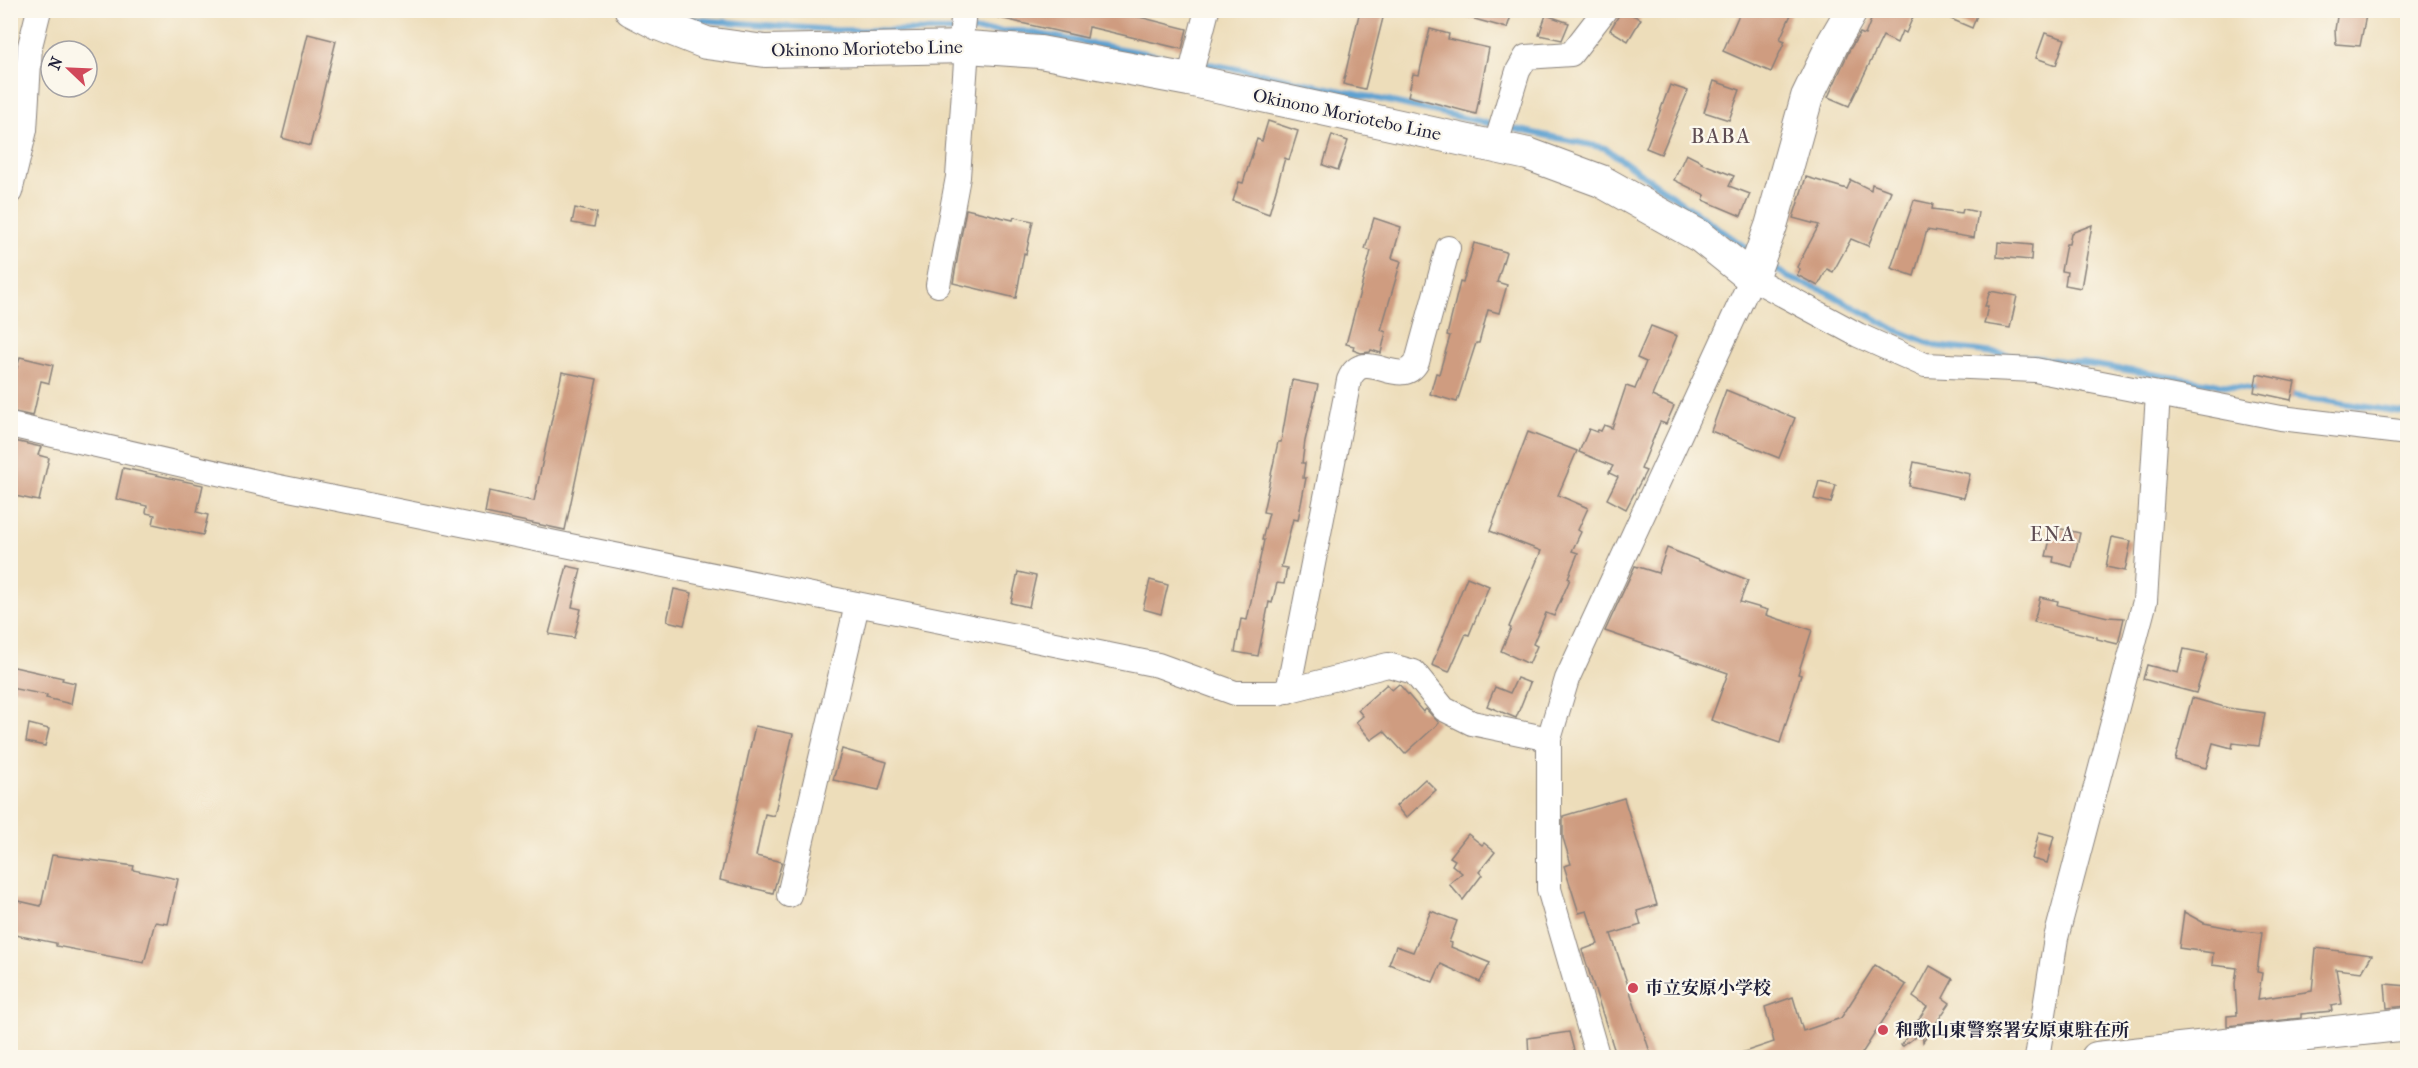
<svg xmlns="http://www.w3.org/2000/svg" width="2418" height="1068" viewBox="0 0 2418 1068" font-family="'IM FELL French Canon','Noto Serif JP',serif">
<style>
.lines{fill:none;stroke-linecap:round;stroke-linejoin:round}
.stream{stroke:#5da1d1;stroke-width:6}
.building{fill:#cf9c80}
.minor-casing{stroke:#88807a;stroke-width:26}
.major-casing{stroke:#88807a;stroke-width:34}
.minor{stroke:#fff;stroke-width:24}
.major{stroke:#fff;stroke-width:32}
.poi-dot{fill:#d1495b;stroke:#fbf7ec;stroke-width:2}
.labels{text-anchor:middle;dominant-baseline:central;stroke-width:4.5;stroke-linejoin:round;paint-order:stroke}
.street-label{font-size:18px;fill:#22223b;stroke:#fbf7ec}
.poi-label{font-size:18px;font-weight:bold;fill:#22223b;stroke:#fbf7ec;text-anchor:start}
.quarter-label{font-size:21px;letter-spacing:1.5px;fill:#5f4d53;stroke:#fbf7ec}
</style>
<rect width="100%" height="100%" fill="#fbf7ec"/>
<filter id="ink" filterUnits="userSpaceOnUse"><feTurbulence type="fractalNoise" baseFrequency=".0167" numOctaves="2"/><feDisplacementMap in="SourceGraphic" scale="12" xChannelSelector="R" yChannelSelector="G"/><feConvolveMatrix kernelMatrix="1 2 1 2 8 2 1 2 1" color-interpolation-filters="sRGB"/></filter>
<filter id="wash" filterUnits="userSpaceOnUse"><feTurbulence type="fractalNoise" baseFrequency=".008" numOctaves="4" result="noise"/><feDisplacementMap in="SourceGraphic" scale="24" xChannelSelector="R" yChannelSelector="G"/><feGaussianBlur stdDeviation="1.35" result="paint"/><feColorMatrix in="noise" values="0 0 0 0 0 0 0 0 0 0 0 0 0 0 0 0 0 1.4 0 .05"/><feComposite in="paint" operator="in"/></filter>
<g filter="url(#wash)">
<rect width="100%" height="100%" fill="#edddba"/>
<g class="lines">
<g class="stream">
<polyline points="672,10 686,19 834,30 956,31"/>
<polyline points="967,31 1022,31 1188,61"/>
<polyline points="1198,62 1270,75 1496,125"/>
<polyline points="1506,127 1605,148 1752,252"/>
<polyline points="1767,263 1789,278 1825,291 1894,329 1935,346 2081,363 2262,391"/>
<polyline points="2287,395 2408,413"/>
</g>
</g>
<g id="blocks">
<g class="building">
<polygon points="996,10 1112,10 1187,29 1182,49 1089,27 1087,38 995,17"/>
<polygon points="1360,10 1385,10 1365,89 1343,84"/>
<polygon points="1461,10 1513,10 1507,28 1460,15"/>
<polygon points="1622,10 1641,19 1628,41 1610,30"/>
<polygon points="1741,10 1793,10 1780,39 1785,41 1771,72 1723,51"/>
<polygon points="1875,10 1916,10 1906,33 1902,31 1897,43 1883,36 1849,106 1828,97 1850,49 1860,33 1865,35"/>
<polygon points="1930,10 1979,10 1972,28"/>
<polygon points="2338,10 2367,10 2360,46 2336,44 2335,30"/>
<polygon points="1546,15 1569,23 1562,40 1539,35"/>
<polygon points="1430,29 1449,34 1448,39 1489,48 1476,114 1408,96 1413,74 1419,75"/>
<polygon points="2045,33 2065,39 2056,65 2036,58"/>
<polygon points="308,34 336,41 310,146 282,138"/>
<polygon points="1714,81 1740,90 1729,120 1704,112"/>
<polygon points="1670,85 1688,91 1661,154 1646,148"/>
<polygon points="1268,121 1298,131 1289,160 1285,158 1269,214 1233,201 1239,182 1243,183 1257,139 1262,141"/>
<polygon points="1332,135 1348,141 1338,170 1323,165"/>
<polygon points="1686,154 1702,162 1701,163 1734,176 1729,186 1750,194 1741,216 1703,200 1705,195 1674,180"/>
<polygon points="1806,177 1847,189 1851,180 1871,190 1872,184 1891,191 1868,246 1851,239 1833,272 1827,269 1818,286 1797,275 1800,269 1797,267 1819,225 1793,218"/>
<polygon points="1914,200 1933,204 1932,209 1962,213 1963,209 1978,212 1974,238 1927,230 1914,276 1891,268"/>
<polygon points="575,208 597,213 594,227 572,223"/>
<polygon points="966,209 1013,220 1014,217 1033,221 1026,254 1024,253 1016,298 953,283"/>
<polygon points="1374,218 1401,227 1392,258 1401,261 1381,330 1386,332 1381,353 1371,350 1370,352 1361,353 1353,350 1354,346 1346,344 1371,251 1365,249"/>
<polygon points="2092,225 2081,288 2065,285 2067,272 2061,271 2066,244 2069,244 2071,233"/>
<polygon points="1998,242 2032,245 2031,260 1997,257"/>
<polygon points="1474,243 1506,252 1497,282 1507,285 1499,313 1488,310 1479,343 1476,343 1457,402 1430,394 1436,373 1439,374 1450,336 1447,335 1460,282 1463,283"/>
<polygon points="1990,291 2017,296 2010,328 1984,324 1988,306 1985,306"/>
<polygon points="1651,326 1677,336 1652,396 1674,406 1666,424 1660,422 1641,469 1646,471 1626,509 1607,499 1618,477 1609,473 1613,466 1579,452 1589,429 1597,432 1598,430 1601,431 1604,425 1612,428 1626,386 1635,389 1646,362 1637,358"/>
<polygon points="20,357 53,365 49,383 41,381 33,416 10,411 10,370 14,367 17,368"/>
<polygon points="562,372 597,379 565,530 485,513 489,491 534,501"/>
<polygon points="2257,374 2295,382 2291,400 2254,392"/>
<polygon points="1292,380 1318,385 1305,441 1302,463 1305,463 1303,478 1306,478 1298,520 1293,519 1281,567 1287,568 1284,584 1277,583 1272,603 1269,602 1258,656 1235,652 1241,619 1247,620 1264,540 1262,540 1269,513 1263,512 1278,442 1281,442"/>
<polygon points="1726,390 1795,418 1779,458 1711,431"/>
<polygon points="1528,432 1577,451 1558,495 1588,508 1578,530 1581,532 1572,551 1578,553 1568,578 1570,579 1554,616 1546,613 1533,644 1537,646 1529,664 1501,651 1511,628 1509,627 1541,551 1490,531"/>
<polygon points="10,440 41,447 38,455 49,458 39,501 10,495"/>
<polygon points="1914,462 1970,474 1964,498 1909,486"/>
<polygon points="123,468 203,485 197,512 208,515 203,535 153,524 155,515 146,513 147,506 116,499"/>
<polygon points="1819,481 1836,485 1831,503 1814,499"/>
<polygon points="2053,527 2080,533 2072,567 2053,562 2054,557 2046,556"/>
<polygon points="2112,537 2131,541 2125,571 2106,567"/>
<polygon points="1667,548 1748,580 1740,602 1768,610 1766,615 1812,630 1798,674 1801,675 1780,743 1711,720 1728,673 1605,631 1635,566 1658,573"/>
<polygon points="567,566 581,569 572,607 581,609 574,638 549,634"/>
<polygon points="1018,572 1036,576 1029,607 1011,603"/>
<polygon points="1467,577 1489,586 1469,635 1466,634 1449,672 1432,665"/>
<polygon points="1150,580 1168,585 1161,614 1143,609"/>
<polygon points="674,589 692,593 684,625 667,621"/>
<polygon points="2040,597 2058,601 2057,605 2108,617 2124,618 2118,644 2097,639 2097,637 2034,622"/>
<polygon points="2184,649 2208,654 2196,693 2143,679 2147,665 2178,673"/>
<polygon points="10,666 63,678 62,680 75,683 71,704 46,698 47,695 10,688"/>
<polygon points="1517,678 1530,683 1516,718 1487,706 1495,687 1510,693"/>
<polygon points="1387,684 1392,690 1399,684 1423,712 1426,709 1439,723 1405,754 1384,731 1371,740 1356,722 1363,716 1358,710"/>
<polygon points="2192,698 2228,708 2265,713 2259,746 2233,743 2232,748 2213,743 2206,768 2175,760"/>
<polygon points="29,724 49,729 45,746 26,742"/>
<polygon points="755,726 793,734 774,816 765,814 756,856 782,862 773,893 720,880"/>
<polygon points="842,749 887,762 879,790 833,780"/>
<polygon points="1425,779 1436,790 1406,818 1396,806"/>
<polygon points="1624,798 1657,905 1637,911 1641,925 1611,934 1652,1058 1617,1058 1582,950 1598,944 1587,911 1579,913 1564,866 1571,864 1563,838 1563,816"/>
<polygon points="2039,832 2054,836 2047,863 2032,859"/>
<polygon points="1468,834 1482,845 1484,843 1495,852 1479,872 1482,875 1463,900 1449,884 1462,873 1452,865 1455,860 1450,857"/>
<polygon points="52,855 134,866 133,870 178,879 168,924 155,922 144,963 56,946 56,943 10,934 10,899 41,906"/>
<polygon points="1431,911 1457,921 1449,942 1452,943 1451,947 1490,963 1480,982 1441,964 1433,982 1389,964 1396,946 1413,952"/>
<polygon points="2184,912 2204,923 2235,929 2234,930 2262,933 2257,972 2262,973 2258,999 2312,991 2316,948 2372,955 2362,972 2336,969 2342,1004 2331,1006 2332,1011 2301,1014 2301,1018 2227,1026 2227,1016 2237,1015 2235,984 2237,968 2212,965 2213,953 2179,948"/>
<polygon points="1875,965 1906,985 1859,1058 1735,1058 1735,1055 1774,1042 1765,1007 1793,997 1803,1031 1841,1018"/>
<polygon points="1930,966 1953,979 1943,998 1950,1003 1923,1042 1922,1032 1903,1046 1901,1045 1927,1007 1913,997"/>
<polygon points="2385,984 2408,986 2408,1006 2387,1008"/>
<polygon points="1569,1032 1576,1058 1529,1058 1528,1038"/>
</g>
</g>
</g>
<g filter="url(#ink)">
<use href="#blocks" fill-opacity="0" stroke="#88807a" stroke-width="1.5"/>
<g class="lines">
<g class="minor-casing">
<g id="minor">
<polyline points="960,47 964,10"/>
<polyline points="1189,80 1207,10"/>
<polyline points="1495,147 1518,71 1526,57 1571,54 1605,10"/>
<polyline points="10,192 25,130 30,46 39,10"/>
<polyline points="938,285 958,177 967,47"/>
<polyline points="10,425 274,486 1158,665 1235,693 1278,693 1388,665 1414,672 1444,709 1472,723 1549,739"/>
<path d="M1288 691 1349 380C1364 344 1400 392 1417 362L1448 248"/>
<polyline points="789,895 857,605"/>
<polyline points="1598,1058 1549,889 1549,739 1567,679 1752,278 1858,335 1925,365 2035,370 2281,418 2408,433"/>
<polyline points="2037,1058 2056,938 2145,601 2158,394"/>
</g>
</g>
<g class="major-casing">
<g id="major">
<polyline points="631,10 658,24 706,43 765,51 967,47 1040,52 1189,80 1528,154 1601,181 1701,237 1752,278 1771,226 1807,97 1834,41 1852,10"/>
<polyline points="2097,1058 2408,1024"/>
</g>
</g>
<use href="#minor" class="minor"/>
<use href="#major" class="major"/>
</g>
</g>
<g class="poi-dot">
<circle cx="1633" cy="988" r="6"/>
<circle cx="1883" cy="1030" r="6"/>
</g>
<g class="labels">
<g class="street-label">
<text transform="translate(867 49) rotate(-1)">Okinono Moriotebo Line</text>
<text transform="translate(1347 115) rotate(12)">Okinono Moriotebo Line</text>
</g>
<g class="poi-label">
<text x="1645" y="988">市立安原小学校</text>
<text x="1895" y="1030">和歌山東警察署安原東駐在所</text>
</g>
<g class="quarter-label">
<text x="1721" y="136">BABA</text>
<text x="2053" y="534">ENA</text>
</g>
</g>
<rect width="2418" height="1068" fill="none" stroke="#fbf7ec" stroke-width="36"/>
<g transform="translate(69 69) rotate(293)"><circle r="28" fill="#fbf7ec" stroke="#a4a2a5" stroke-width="1.5"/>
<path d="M0-4.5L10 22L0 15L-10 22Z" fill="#d1495b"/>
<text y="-9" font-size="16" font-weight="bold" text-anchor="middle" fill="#22223b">N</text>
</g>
</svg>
